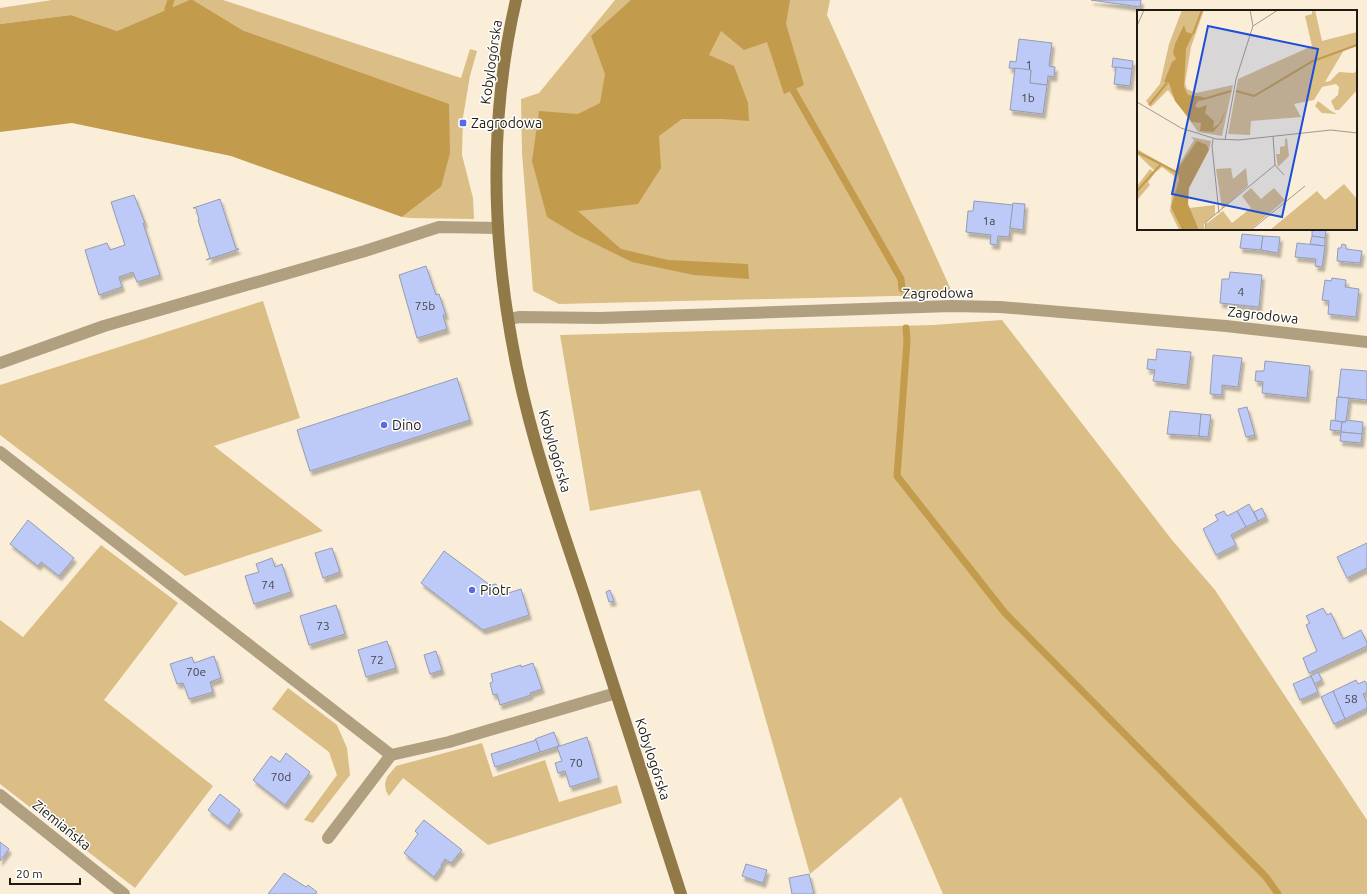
<svg xmlns="http://www.w3.org/2000/svg" width="1367" height="894" viewBox="0 0 1367 894" font-family="Ubuntu,sans-serif">
<style>
.green{fill:#dbbd86}
.water{fill:#c39b4d}
.lines{fill:none;stroke-linecap:round;stroke-linejoin:round}
.stream{stroke:#c39b4d;stroke-width:7}
.building{fill:#bdc9f6;stroke:#969cb2;filter:url(#shadow)}
.street{stroke:#b1a080;stroke-width:12}
.secondary{stroke:#927948;stroke-width:12}
.poi-dot{fill:#5a6be2;stroke:#fff;stroke-width:1.5}
.labels{text-anchor:middle;dominant-baseline:central;stroke-width:3;stroke-linejoin:round;paint-order:stroke}
.number-label{font-size:12px;fill:#46464c}
.street-label{font-size:14px;fill:#1f1b13;stroke:#fff}
.poi-label{font-size:14px;fill:#1f1b13;stroke:#fff;text-anchor:start}
.inset-river{fill:none;stroke:#c39b4d;stroke-width:2}
.inset-road{fill:none;stroke:#a39a89;stroke-width:1}
.view{fill:#1d4ed8;fill-opacity:0.15;stroke:#1d4ed8;stroke-width:2}
.inset-edge{fill:none;stroke:#1f1b13;stroke-width:2}
</style>
<defs>
<filter id="shadow"><feDropShadow dx="2.5" dy="4.5" stdDeviation="1" flood-color="#0004"/></filter>
</defs>
<rect width="100%" height="100%" fill="#fbeed8"/>
<g class="green">
<polygon points="52,0 189,0 117,31 71,15 0,24 0,8"/>
<polygon points="193,0 223,0 461,78 470,49 477,51 470,76 463,117 462,155 473,198 474,219 411,218 402,217 441,187 244,31"/>
<polygon points="615,0 830,0 827,15 952,292 934,295 559,304 533,291 522,153 521,99 539,93"/>
<polygon points="263,301 300,418 214,446 323,531 185,576 0,435 0,385"/>
<polygon points="1002,320 1172,540 1215,590 1367,820 1367,894 943,894 901,797 810,874 700,490 590,511 560,335 933,325"/>
<polygon points="101,545 178,603 104,700 213,786 135,888 0,784 0,620 23,637"/>
<polygon points="288,688 337,725 347,748 350,775 313,823 304,820 337,775 329,752 272,709"/>
<polygon points="482,743 493,777 545,760 559,802 617,785 622,803 488,845 403,778 389,796 386,791 385,784 387,777 396,766"/>
</g>
<g class="water">
<polygon points="189,0 193,0 244,31 449,104 450,153 441,187 402,217 231,156 72,123 0,132 0,24 71,15 117,31"/>
<polygon points="631,0 790,0 786,24 804,85 784,94 767,42 744,50 721,31 709,55 734,66 748,103 749,121 723,119 682,119 659,136 661,168 638,204 578,211 621,249 668,260 748,264 749,279 694,275 632,262 575,234 547,217 532,161 539,111 578,114 600,103 605,74 591,36"/>
</g>
<g class="lines">
<g class="stream">
<polyline points="168,9 171,0"/>
<polyline points="793,90 901,279 902,289"/>
<polyline points="906,328 907,341 897,476 1005,613 1266,877 1278,894"/>
</g>
</g>
<g class="building">
<polygon points="1091,0 1141,0 1140,7"/>
<polygon points="1019,39 1052,43 1049,66 1055,67 1054,77 1048,76 1047,85 1030,83 1031,70 1009,68 1010,61 1016,62"/>
<polygon points="1113,58 1133,61 1132,69 1112,67"/>
<polygon points="1116,67 1132,69 1130,86 1114,84"/>
<polygon points="1015,68 1031,70 1030,83 1047,85 1043,114 1010,110"/>
<polygon points="134,195 145,223 143,223 160,275 137,282 133,272 119,277 122,287 99,295 85,250 107,243 110,250 125,245 111,202"/>
<polygon points="220,199 236,249 239,249 206,260 210,258 198,220 199,220 196,208 193,208"/>
<polygon points="974,201 1013,205 1009,237 998,236 997,245 990,244 991,235 966,232 968,211 973,211"/>
<polygon points="1013,203 1025,204 1023,230 1010,228"/>
<polygon points="1312,229 1326,229 1325,238 1312,236"/>
<polygon points="1242,234 1263,236 1261,250 1240,248"/>
<polygon points="1263,236 1280,237 1278,253 1261,250"/>
<polygon points="1312,236 1325,238 1325,246 1310,244"/>
<polygon points="1297,243 1325,246 1322,267 1315,266 1316,259 1295,257"/>
<polygon points="1342,244 1346,245 1346,249 1362,251 1360,263 1337,261 1338,248 1341,248"/>
<polygon points="426,266 436,295 439,294 446,315 443,315 447,329 417,338 399,275"/>
<polygon points="1230,272 1262,275 1259,307 1220,303 1222,279 1229,279"/>
<polygon points="1332,278 1346,280 1345,287 1359,289 1356,317 1328,314 1329,301 1322,300 1325,280 1331,281"/>
<polygon points="1157,349 1191,352 1187,385 1153,381 1155,370 1147,369 1148,359 1156,360"/>
<polygon points="1213,355 1242,358 1238,387 1222,385 1222,395 1210,394"/>
<polygon points="1265,361 1310,366 1307,398 1262,393 1263,382 1255,381 1256,371 1264,371"/>
<polygon points="1341,369 1367,371 1367,400 1338,397"/>
<polygon points="457,378 470,420 310,471 297,430"/>
<polygon points="1337,397 1349,398 1346,422 1335,421"/>
<polygon points="1247,407 1255,435 1246,437 1238,409"/>
<polygon points="1170,411 1201,414 1199,436 1167,434"/>
<polygon points="1201,414 1211,415 1208,437 1199,436"/>
<polygon points="1331,420 1342,422 1341,431 1330,430"/>
<polygon points="1346,420 1363,422 1362,434 1341,432 1342,422 1346,422"/>
<polygon points="1341,432 1362,434 1361,443 1340,441"/>
<polygon points="1249,504 1258,521 1246,527 1237,511"/>
<polygon points="1262,508 1266,517 1258,521 1254,512"/>
<polygon points="1224,511 1227,516 1237,511 1246,527 1231,535 1236,545 1216,555 1203,529 1218,520 1215,515"/>
<polygon points="28,520 74,558 59,576 41,562 38,566 10,544"/>
<polygon points="1367,543 1367,568 1347,578 1337,557"/>
<polygon points="332,548 340,572 323,578 315,553"/>
<polygon points="444,551 490,585 496,584 499,596 521,589 529,615 483,630 421,583"/>
<polygon points="272,558 275,567 282,564 291,592 254,604 245,576 259,572 256,564"/>
<polygon points="610,590 614,601 609,602 606,592"/>
<polygon points="336,605 345,634 309,645 300,616"/>
<polygon points="1323,608 1327,615 1331,613 1343,639 1361,630 1367,643 1367,646 1309,673 1303,658 1317,651 1306,625 1310,623 1306,616"/>
<polygon points="387,641 396,668 366,677 358,650"/>
<polygon points="436,651 442,670 430,674 424,655"/>
<polygon points="214,656 221,678 210,682 213,692 189,699 183,683 177,684 170,664 192,657 194,663"/>
<polygon points="533,663 542,689 530,693 531,695 500,705 497,694 493,695 490,683 493,682 491,674 521,665 521,667"/>
<polygon points="1318,672 1322,680 1314,684 1311,676"/>
<polygon points="1311,676 1318,692 1300,700 1293,684"/>
<polygon points="1356,680 1358,684 1365,681 1367,684 1367,692 1363,694 1367,703 1367,708 1345,719 1333,691"/>
<polygon points="1333,691 1345,719 1334,724 1321,697"/>
<polygon points="554,732 559,746 540,752 535,739"/>
<polygon points="587,737 599,778 570,787 565,771 558,773 555,763 562,761 557,747"/>
<polygon points="536,740 540,752 495,767 491,754"/>
<polygon points="286,753 310,772 285,805 253,780 271,756 280,762"/>
<polygon points="220,794 240,810 228,826 208,810"/>
<polygon points="424,820 462,850 451,863 445,859 441,865 442,866 434,877 404,853 418,834 415,831"/>
<polygon points="0,842 9,849 0,861"/>
<polygon points="746,864 767,870 763,883 742,876"/>
<polygon points="284,873 306,887 308,885 317,892 315,894 268,894"/>
<polygon points="809,874 814,894 792,894 789,878"/>
</g>
<g class="lines">
<g class="street">
<polyline points="508,319 520,317 600,318 951,306 1000,307 1226,326 1367,342"/>
<polyline points="0,363 104,326 365,251 439,227 498,228"/>
<polyline points="0,452 391,755"/>
<polyline points="0,795 124,894"/>
<polyline points="328,838 391,755 449,742 616,693"/>
</g>
<path class="secondary" d="M516 0C488 121 492 247 517 368 533 445 559 520 584 594 616 694 649 794 681 894"/>
</g>
<g class="poi-dot">
<rect x="459" y="119" width="8" height="8" rx="2"/>
<circle cx="384" cy="425" r="4"/>
<circle cx="472" cy="590" r="4"/>
</g>
<g class="labels">
<g class="number-label">
<text x="1029" y="64">1</text>
<text x="1028" y="97">1b</text>
<text x="989" y="220">1a</text>
<text x="1241" y="291">4</text>
<text x="425" y="305">75b</text>
<text x="268" y="584">74</text>
<text x="323" y="625">73</text>
<text x="377" y="659">72</text>
<text x="196" y="671">70e</text>
<text x="1351" y="698">58</text>
<text x="576" y="762">70</text>
<text x="281" y="776">70d</text>
</g>
<g class="street-label">
<text transform="translate(491 62) rotate(-82)">Kobylogórska</text>
<text transform="translate(938 293) rotate(-1)">Zagrodowa</text>
<text transform="translate(1263 315) rotate(6)">Zagrodowa</text>
<text transform="translate(555 451) rotate(74)">Kobylogórska</text>
<text transform="translate(653 759) rotate(72)">Kobylogórska</text>
<text transform="translate(62 825) rotate(39)">Ziemiańska</text>
</g>
<g class="poi-label">
<text x="471" y="123">Zagrodowa</text>
<text x="392" y="425">Dino</text>
<text x="480" y="590">Piotr</text>
</g>
</g>
<g transform="translate(1137 10)">
<rect width="220" height="220" fill="#fbeed8"/>
<path d="M45 0H67L54 37 48 73 50 79 59 83 96 75 85 126 61 122 31 80 14 97 9 91 23 74 32 34ZM175 0H178L185 31 220 22V36L207 40 188 72 193 71 202 62 217 63 220 60V80L202 100H198L194 91 201 85 202 77 199 74 185 77 177 90 157 94 164 107 114 111 113 125 91 124 101 69 175 36 168 6 175 4ZM181 91 194 101 200 104 185 103 178 96ZM54 127 74 131 72 140 70 135 40 160 42 170 35 197 45 220H42L33 201 37 166 25 157 19 162 0 144V139L38 161 57 130ZM150 128 152 146 141 157 139 144H143V137L148 136V129ZM94 158 96 169 109 158 111 176 85 199 79 159ZM13 159 18 163 11 172 13 175 0 190V176ZM207 174 220 189V220H133L180 181 188 190ZM114 178 124 189 137 178 148 190 113 220H69V214L86 201 95 213 114 198 105 186ZM78 195V204L67 214V220H62L52 198Z" fill="#dbbd86"/>
<path d="M47 15 49 22 56 24 49 39 47 77 51 85 67 87V90L61 91 58 96 61 98 70 95 68 103 77 111 76 118 82 114 89 99 84 113 76 122 63 121 64 113 55 112 38 91 32 73 27 72 35 52 39 49 36 43 38 34ZM60 131 70 135 72 140 52 178 51 194 62 220H45L34 197 42 170 40 160Z" fill="#c39b4d"/>
<path class="inset-river" d="M56 24 65 0M99 81 117 86 176 51 220 35M67 89 94 81M12 95 30 73M0 142 24 154M0 181 24 154 41 163"/>
<path class="inset-road" d="M0 16 7 0M116 16 141 0M0 92 44 118 79 129 102 130 194 120 220 123M136 126 138 155 147 165M76 129 75 136 82 203M88 130 99 69 116 16 113 0M68 220 69 212 138 155M114 220 168 176"/>
<path class="view" d="M71 16 181 39 145 207 35 184Z"/>
<rect width="220" height="220" class="inset-edge"/>
</g>
<path d="M10 878v6h70v-6" fill="none" stroke="#1f1b13" stroke-width="2"/>
<text x="16" y="878" font-size="12" fill="#1f1b13" stroke="#ffffff" stroke-width="3" paint-order="stroke">20 m</text>
</svg>
